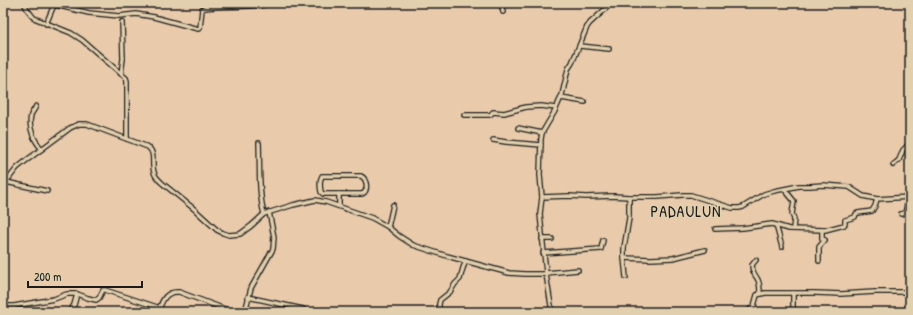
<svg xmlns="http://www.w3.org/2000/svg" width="913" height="315" viewBox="0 0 913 315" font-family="'Patrick Hand',sans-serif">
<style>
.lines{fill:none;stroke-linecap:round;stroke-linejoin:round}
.street-casing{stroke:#1c1c1c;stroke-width:6}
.street{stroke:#e2cfad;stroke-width:3.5}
.labels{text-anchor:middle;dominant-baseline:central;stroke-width:3.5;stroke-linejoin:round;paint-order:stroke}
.quarter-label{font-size:16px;letter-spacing:1px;fill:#1c1c1c;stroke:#e2cfad}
</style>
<rect width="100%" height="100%" fill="#e9cbac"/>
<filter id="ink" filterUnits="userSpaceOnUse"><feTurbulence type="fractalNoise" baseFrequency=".025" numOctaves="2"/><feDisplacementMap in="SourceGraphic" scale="8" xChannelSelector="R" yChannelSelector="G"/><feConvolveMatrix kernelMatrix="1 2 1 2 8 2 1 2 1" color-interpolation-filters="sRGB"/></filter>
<g filter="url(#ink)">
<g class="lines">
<g class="street-casing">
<g id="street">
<polyline points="24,3 27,9 34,18 71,33 82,40 126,78 127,81 127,139"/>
<path d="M51 3 55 5 89 13 119 16 136 14 154 17 198 29 200 28 202 9 204 8C224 6 244 7 264 5L266 3"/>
<polyline points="501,3 503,12"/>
<polyline points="46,24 54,5"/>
<polyline points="580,46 609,49"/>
<polyline points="121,74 123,59 122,22"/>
<polyline points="561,98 585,102"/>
<path d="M36 106C35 109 32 112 31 115 28 127 34 141 42 149"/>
<polyline points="464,115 490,115 493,112 504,113 526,107 541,106 556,108"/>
<polyline points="518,128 542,133"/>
<polyline points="493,140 506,142 541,145"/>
<path d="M259 143C260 166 258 191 264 214"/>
<polyline points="893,165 899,160 903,150 910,143"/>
<path d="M322 176H361C367 179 369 191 362 194H323L321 192C320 187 319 181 322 176Z"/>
<polyline points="6,182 47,191"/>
<path d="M3 186 17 168 27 160 70 128 79 124H87L148 147C156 153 151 164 154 172 155 177 159 180 162 183L193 208 217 230 223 233 229 235 240 234 251 226 264 214 293 205 315 200 326 202 372 218 388 227 399 236 413 245 447 256 509 273 525 274H546V273L578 270"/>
<polyline points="785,190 794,201 792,214 794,219 793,229"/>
<polyline points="339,194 339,206"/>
<polyline points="542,197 569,196 586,197 613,196 629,197 657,197 682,195 691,195 732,208 739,208 743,207 764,194 774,191 799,186 810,186 823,185 849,187 863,196 877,199 910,197"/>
<polyline points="901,214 905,213 909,197"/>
<polyline points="776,225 782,247"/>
<polyline points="388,227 393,205"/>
<polyline points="715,229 743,228 772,224 789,229 825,230 844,225 845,224 845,220 855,217 856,214 858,213 872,211 875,206 877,199"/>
<polyline points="542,239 552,239"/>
<polyline points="543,253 601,249 603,240"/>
<polyline points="624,258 651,259 673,258 705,250"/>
<path d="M756 260 752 265C752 273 755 274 758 280 760 284 760 290 760 294"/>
<polyline points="819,261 819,247 825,240 822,239 822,230"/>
<polyline points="546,273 540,214 542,197 540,175 541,139 542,133 555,111 562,95 568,69 572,63 587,27 590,23 612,3"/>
<polyline points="546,274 552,312"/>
<polyline points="626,277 624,258 624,248 629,218 629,197"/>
<polyline points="793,293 793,310"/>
<polyline points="77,294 88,298 96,300 99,298 103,290 105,290 160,308"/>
<polyline points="248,297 303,309 303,312"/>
<polyline points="3,306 14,306 54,299 67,294 77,294 74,305 69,312"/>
<path d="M158 312C162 301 165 291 179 292L233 312"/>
<polyline points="245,312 251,288 273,249 274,237 269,212"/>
<polyline points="439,312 439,304 440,300 450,292 455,284 460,279 463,268 466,261"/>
<polyline points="747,312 754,306 757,295 765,293 815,293 841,294 875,292 910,292"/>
</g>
</g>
<use href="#street" class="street"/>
</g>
</g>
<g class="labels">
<g class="quarter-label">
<text x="686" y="211">PADAULUN</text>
</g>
</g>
<rect width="913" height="315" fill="none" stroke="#e2cfad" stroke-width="16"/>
<rect x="8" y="8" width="897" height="299" fill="none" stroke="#1c1c1c" stroke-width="1.5" filter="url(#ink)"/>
<path d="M28 281v6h114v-6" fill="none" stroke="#1c1c1c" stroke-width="2"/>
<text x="34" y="281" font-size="12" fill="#1c1c1c" stroke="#e2cfad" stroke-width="3" paint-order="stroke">200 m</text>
</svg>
